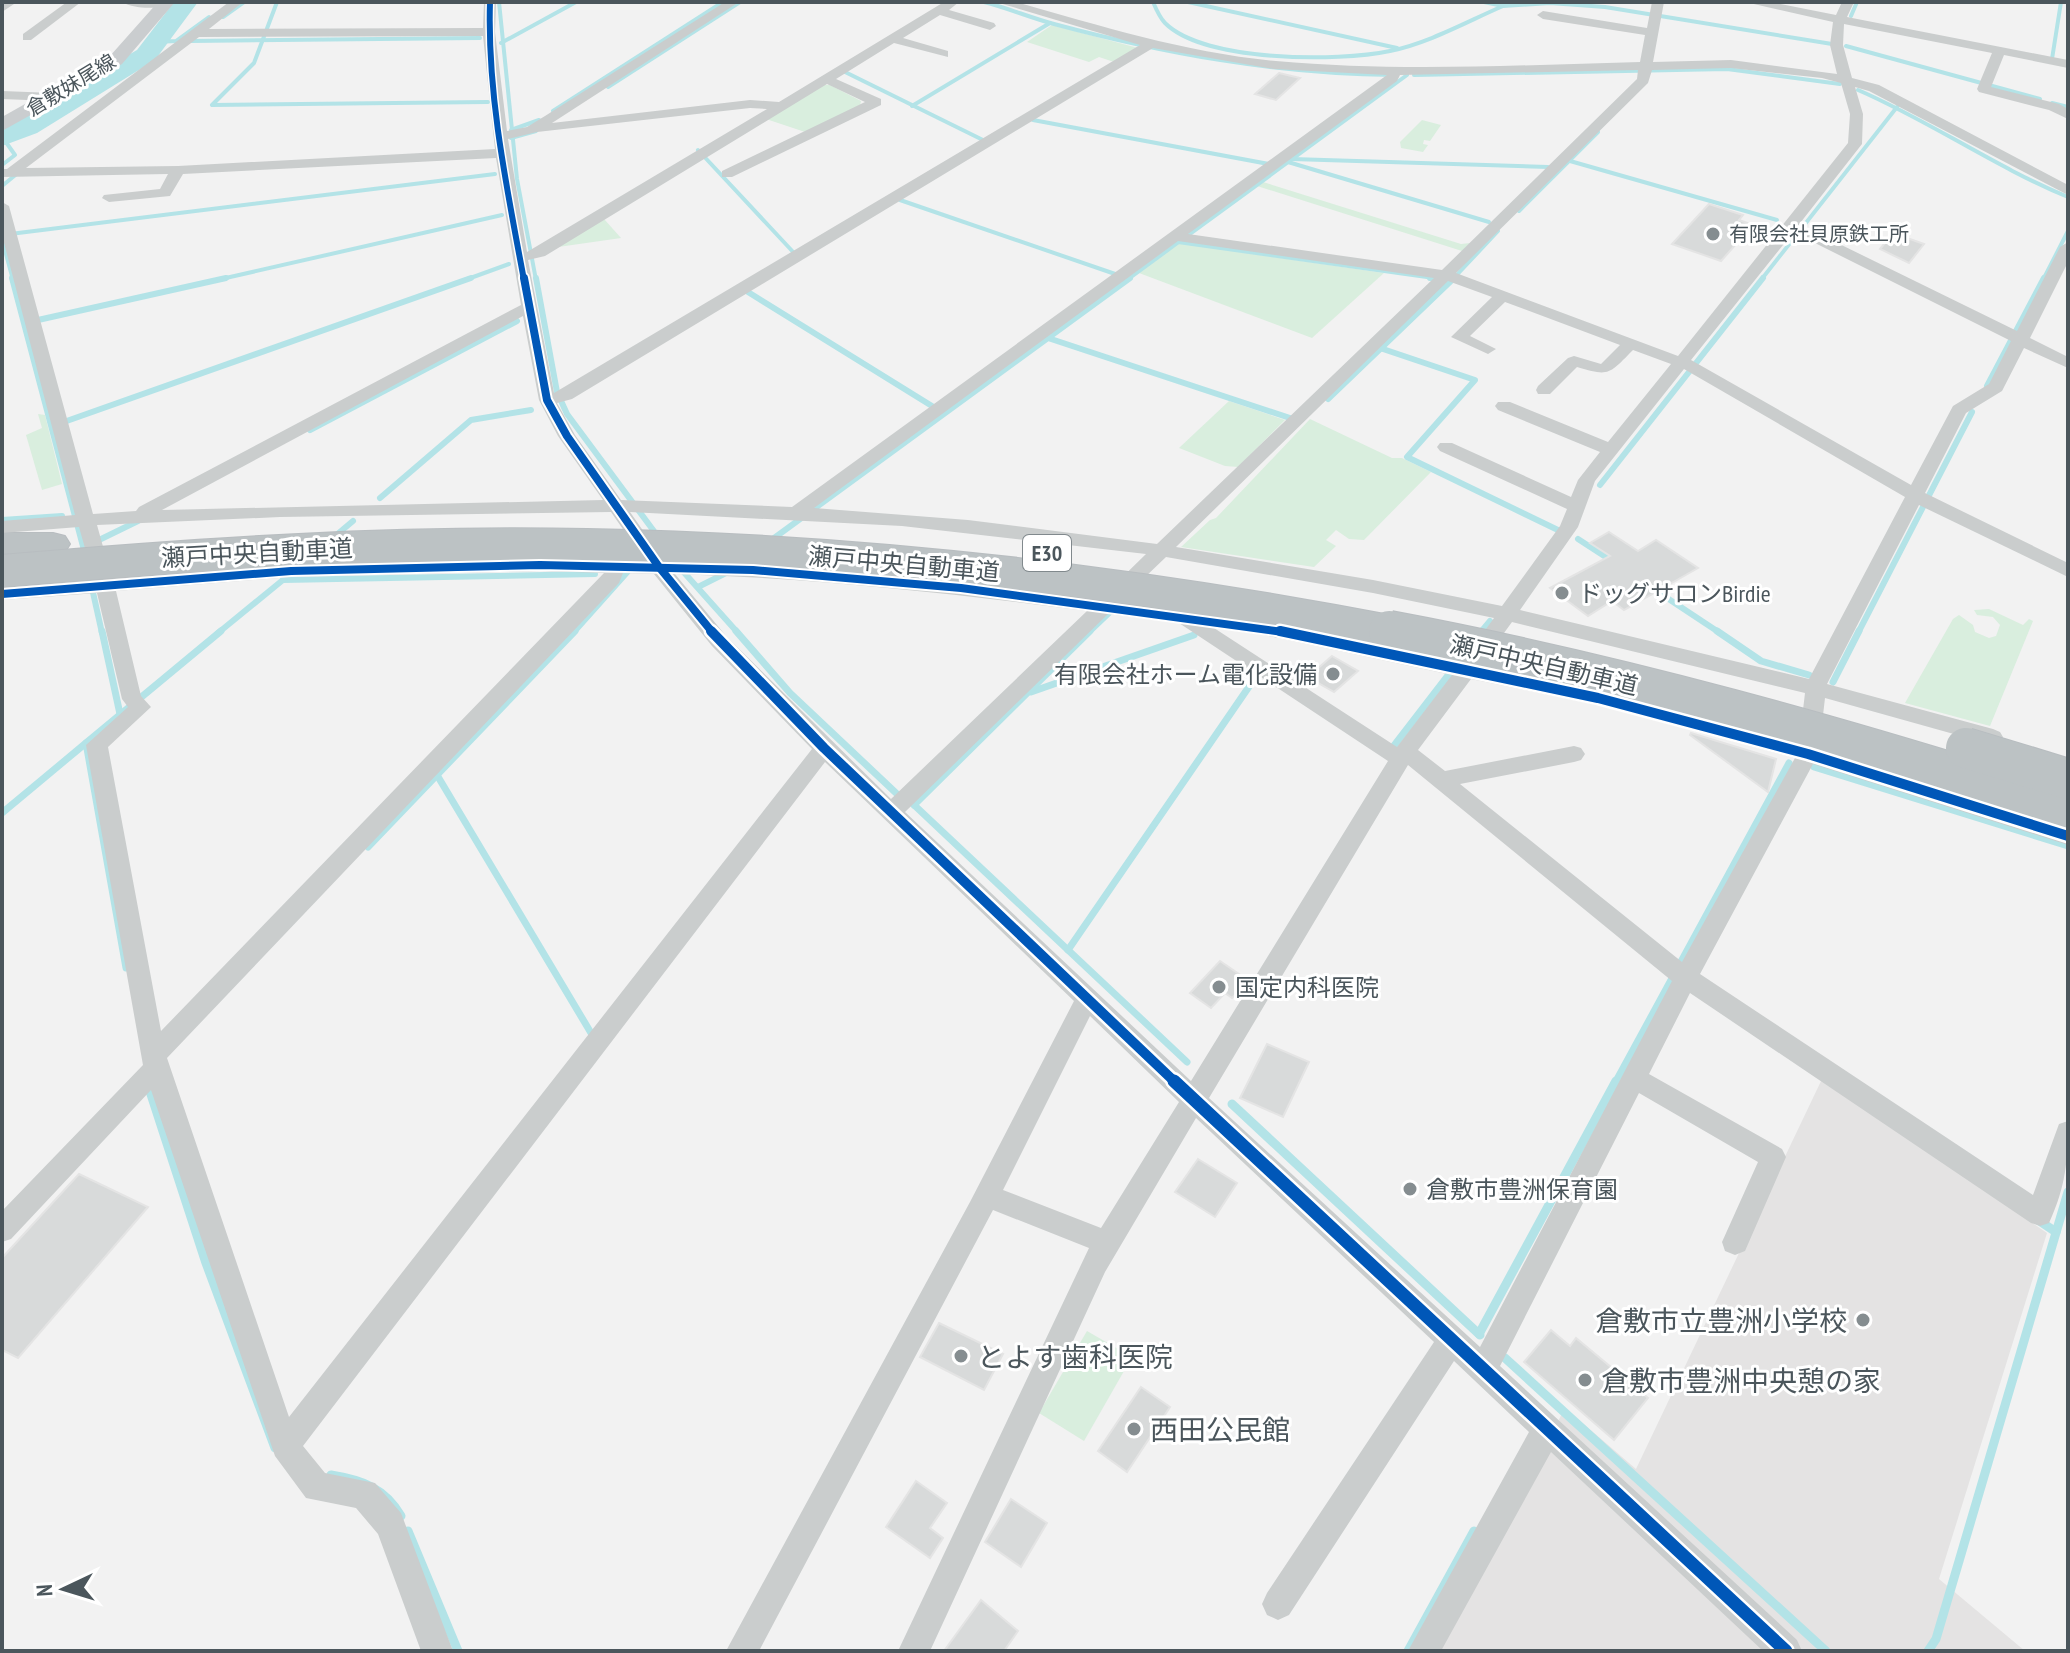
<svg xmlns="http://www.w3.org/2000/svg" width="2070" height="1653" viewBox="0 0 2070 1653" font-family="'PT Sans Narrow','Noto Sans JP',sans-serif">
<style>
.education{fill:#e4e3e3}
.green{fill:#d9eede}
.lines{fill:none;stroke-linecap:round;stroke-linejoin:round}
.stream-far3{stroke:#b3e3e7;stroke-width:4}
.stream-far2{stroke:#b3e3e7;stroke-width:6}
.stream-far1{stroke:#b3e3e7;stroke-width:7}
.stream{stroke:#b3e3e7;stroke-width:9}
.river{fill:#b3e3e7;fill-rule:evenodd}
.building{fill:#d8dada;stroke:#e4e4e4;stroke-width:2}
.highway-casing{stroke:#b8bdc0;stroke-width:2}
.street{fill:#cacdcd;fill-rule:evenodd}
.secondary{fill:#cacdcf;fill-rule:evenodd}
.highway{fill:#bcc2c4;fill-rule:evenodd}
.highway-bridge-far1-casing{stroke:#b8bdc0;stroke-width:34;stroke-linecap:butt}
.highway-bridge-casing{stroke:#b8bdc0;stroke-width:42;stroke-linecap:butt}
.highway-bridge-far1{stroke:#bcc2c4;stroke-width:32}
.highway-bridge{stroke:#bcc2c4;stroke-width:40}
.cycleway-far3-casing{stroke:#fff;stroke-width:9}
.cycleway-far2-casing{stroke:#fff;stroke-width:12}
.cycleway-far1-casing{stroke:#fff;stroke-width:15}
.cycleway-casing{stroke:#fff;stroke-width:18}
.cycleway-far3{stroke:#0057b8;stroke-width:6}
.cycleway-far2{stroke:#0057b8;stroke-width:8}
.cycleway-far1{stroke:#0057b8;stroke-width:10}
.cycleway{stroke:#0057b8;stroke-width:13}
.poi-dot{fill:#858d90;stroke:#fff;stroke-width:3}
.labels{text-anchor:middle;dominant-baseline:central;stroke-width:6;stroke-linejoin:round;paint-order:stroke}
.far-street-label{font-size:20px;fill:#4b565c;stroke:#fff}
.far-poi-label{font-size:20px;fill:#4b565c;stroke:#fff;text-anchor:start}
.shield{fill:#fff;stroke:#81898d;stroke-width:2}
.shield-label{font-size:22px;font-weight:bold;fill:#4b565c}
.street-label{font-size:24px;fill:#4b565c;stroke:#fff}
.poi-label{font-size:24px;fill:#4b565c;stroke:#fff;text-anchor:start}
.near-poi-label{font-size:28px;fill:#4b565c;stroke:#fff;text-anchor:start}
</style>
<rect width="100%" height="100%" fill="#f2f2f2"/>
<polygon class="education" points="1822,1079 2047,1233 1939,1579 2025,1651 1437,1651 1565,1408 1636,1469"/>
<g class="green">
<polygon points="1052,25 1138,48 1114,62 1099,57 1089,62 1027,42"/>
<polygon points="823,85 830,85 861,101 860,106 805,132 766,119"/>
<polygon points="1422,120 1441,125 1430,141 1424,140 1423,144 1428,145 1423,152 1401,148 1400,142"/>
<polygon points="1263,182 1461,244 1470,243 1462,251 1257,186"/>
<polygon points="604,219 621,238 558,247"/>
<polygon points="1178,243 1384,273 1312,338 1139,273"/>
<polygon points="1229,401 1285,420 1238,467 1225,466 1179,448"/>
<polygon points="38,414 45,415 62,484 42,490 26,435 42,428"/>
<polygon points="1310,419 1392,458 1402,458 1431,472 1364,540 1349,539 1336,530 1326,540 1336,546 1314,567 1181,547 1210,520 1216,518"/>
<polygon points="1989,609 2023,625 2029,619 2033,621 1990,726 1905,703 1953,619 1959,615 1973,625 1975,632 1989,638 1996,636 2000,625 1993,617 1977,615 1974,610"/>
<polygon points="1087,1331 1132,1357 1084,1441 1039,1413"/>
</g>
<g class="lines">
<g class="stream-far3">
<polyline points="277,2 254,63 212,105 488,102"/>
<polyline points="499,2 517,179 536,280"/>
<path d="M984 2C1008 8 1031 18 1054 24 1166 54 1277 74 1393 75"/>
<path d="M1153 2C1156 9 1160 18 1165 23 1204 62 1338 62 1390 51 1429 43 1466 22 1503 6"/>
<polyline points="1188,2 1397,48"/>
<polyline points="1484,2 1503,6 1550,3 1605,7 1832,44"/>
<polyline points="1851,16 1857,2"/>
<polyline points="223,17 244,2"/>
<polyline points="191,41 480,38"/>
<polyline points="155,42 176,41 209,17"/>
<polyline points="501,43 576,2"/>
<polyline points="1846,46 2040,99"/>
<polyline points="2052,59 2061,2"/>
<polyline points="839,69 989,143"/>
<polyline points="1414,75 1727,69 1840,84"/>
<polyline points="608,87 740,2"/>
<path d="M1858 90C1930 121 1995 167 2068 197"/>
<polyline points="2052,103 2068,107"/>
<polyline points="912,106 1050,23"/>
<polyline points="553,111 723,2"/>
<polyline points="1033,120 1274,165"/>
<polyline points="511,130 539,120"/>
<polyline points="511,138 536,131"/>
<polyline points="698,150 795,254"/>
<polyline points="1292,159 1548,167"/>
<polyline points="1570,161 1777,220"/>
<polyline points="1288,162 1489,222"/>
<polyline points="2,165 15,155 3,138"/>
<polyline points="2,186 19,172"/>
<polyline points="900,200 1121,276"/>
<polyline points="1519,211 1598,132"/>
<polyline points="1190,234 1407,75"/>
<polyline points="2,235 495,174"/>
<polyline points="2,239 13,280"/>
<polyline points="1178,242 1441,279"/>
<polyline points="217,280 502,215"/>
<polyline points="465,280 509,264"/>
<polyline points="1127,280 1180,241"/>
<polyline points="1452,280 1498,231"/>
<polyline points="1761,280 1897,107"/>
<polyline points="2043,280 2068,231"/>
</g>
<g class="stream-far2">
<polyline points="12,278 85,554"/>
<polyline points="536,278 557,392 567,414 659,538"/>
<polyline points="1430,278 1441,279"/>
<polyline points="748,292 940,411"/>
<polyline points="38,320 226,278"/>
<polyline points="1048,338 1296,420"/>
<polyline points="1380,348 1475,380 1407,457 1560,531"/>
<polyline points="1987,386 2044,278"/>
<polyline points="1328,399 1454,278"/>
<polyline points="61,423 471,278"/>
<polyline points="310,430 517,321"/>
<polyline points="1600,485 1763,278"/>
<polyline points="380,498 471,420 531,410"/>
<polyline points="2,520 62,516"/>
<polyline points="334,537 353,521"/>
<polyline points="1578,539 1615,563"/>
<polyline points="97,541 138,521"/>
<polyline points="770,541 1130,278"/>
<polyline points="680,568 738,633"/>
<polyline points="88,570 102,633"/>
<polyline points="283,580 595,574"/>
<polyline points="698,587 728,572"/>
<polyline points="1652,588 1720,633"/>
<polyline points="218,633 289,575"/>
<polyline points="573,633 631,568"/>
<polyline points="1088,633 1109,613"/>
<polyline points="1480,633 1490,621"/>
<polyline points="1858,633 1972,412"/>
</g>
<g class="stream-far1">
<polyline points="102,631 120,714"/>
<polyline points="736,631 790,693 896,793"/>
<polyline points="1717,631 1761,661 1809,675"/>
<polyline points="1480,634 1482,631"/>
<polyline points="1833,682 1859,631"/>
<polyline points="1031,692 1194,635"/>
<polyline points="1393,747 1450,673"/>
<polyline points="1814,767 2068,846"/>
<polyline points="437,775 594,1038"/>
<polyline points="912,803 1187,1062"/>
<polyline points="914,805 1090,631"/>
<polyline points="2,813 86,743"/>
<polyline points="368,847 575,631"/>
<polyline points="1068,950 1257,675"/>
<polyline points="126,968 86,743 221,631"/>
<polyline points="1615,1083 1789,763"/>
</g>
<g class="stream">
<polyline points="147,1082 206,1263 275,1448"/>
<polyline points="1232,1104 1480,1335"/>
<polyline points="2038,1220 2056,1232"/>
<polyline points="1479,1334 1616,1081"/>
<polyline points="1505,1358 1826,1651"/>
<path d="M331 1475C362 1480 385 1488 401 1516"/>
<polyline points="408,1531 458,1651"/>
<polyline points="1408,1651 1474,1531"/>
<polyline points="1928,1651 1936,1639 2068,1192"/>
</g>
<polygon class="river" points="174,2 198,2 155,60 37,133 2,146 2,128 137,50"/>
</g>
<g class="building">
<polygon points="1279,73 1300,78 1276,100 1255,94"/>
<polygon points="1709,204 1743,215 1739,220 1753,225 1721,261 1672,244"/>
<polygon points="1893,233 1924,244 1909,263 1880,249"/>
<polygon points="1609,532 1638,551 1656,540 1698,568 1624,610 1612,601 1588,616 1550,588 1610,556 1590,543"/>
<polygon points="1332,656 1358,671 1334,692 1308,677"/>
<polygon points="1691,733 1776,759 1768,792 1690,735"/>
<polygon points="1220,961 1249,981 1232,998 1225,993 1211,1008 1190,993"/>
<polygon points="1267,1044 1309,1062 1283,1117 1240,1098"/>
<polygon points="1198,1159 1237,1183 1215,1217 1175,1192"/>
<polygon points="79,1174 148,1207 18,1358 2,1350 2,1258"/>
<polygon points="939,1323 1003,1354 984,1390 920,1357"/>
<polygon points="1551,1330 1570,1346 1576,1338 1648,1398 1614,1440 1524,1362"/>
<polygon points="1141,1387 1170,1407 1127,1472 1098,1451"/>
<polygon points="916,1481 947,1503 930,1528 943,1538 930,1558 886,1527"/>
<polygon points="1011,1499 1047,1523 1021,1567 985,1542"/>
<polygon points="981,1600 1018,1631 1004,1651 944,1651"/>
</g>
<g class="lines">
<g class="highway-casing">
<polygon id="highway" points="2,533 53,533 65,536 70,544 65,552 53,555 2,555"/>
</g>
<g class="street">
<polygon points="17,2 2,12 3,2"/>
<polygon points="67,2 81,2 31,40 23,40 23,34"/>
<path d="M122 2H171L172 3C161 10 133 9 122 2Z"/>
<path d="M229 2H243L209 29 483 28 484 2H496L495 32 507 131 527 127 545 116 725 2H739L552 123 750 100 779 102 944 2H959L949 10 994 23 996 26 990 30 940 15 903 38 948 51V57L894 43 836 79 881 99V105L732 177H722V171L865 102 827 84 545 256 528 260 554 393 1140 45 996 2H1016C1101 26 1187 53 1276 61 1397 72 1519 65 1640 62L1645 35 1543 19 1537 15 1543 11 1647 28 1652 2H1664L1653 62 1731 60 1837 74 1830 45 1833 22 1745 2H1770L1836 15 1842 2H1854L1847 17 2068 60V68L2004 55 1991 87 2059 104 2068 109V119L2049 110 1979 92 1977 89 1992 53 1844 24 1843 45 1852 78 1879 85 2068 185V195L1869 91 1855 87 1863 114 1862 144 1797 227 1817 233 2017 331 2060 247 2068 242V262L2030 338 2068 357V368L2024 348 2002 391 1966 413 1925 493 2068 563V577L1919 505 1827 684 1993 729 2000 732 2003 737 2000 742 1993 745 1825 698 1819 750 2068 827V845L1813 764 1700 974 2033 1195 2059 1124 2068 1121C2068 1160 2066 1186 2049 1223L2040 1226 2031 1223 1690 993 1649 1074 1782 1149 1786 1157 1745 1251 1735 1255 1725 1251 1722 1242 1758 1162 1639 1093 1500 1366 1797 1640 1802 1651H1763L1551 1452 1441 1651H1408L1529 1432 1454 1361 1289 1615 1278 1620 1267 1615 1262 1604 1267 1593 1434 1342 1196 1118 1105 1272 930 1651H898L1089 1248 993 1210 759 1651H726L970 1202 1074 1001 825 762 303 1446 325 1473 375 1483 401 1513 453 1651H421L378 1534 356 1508 306 1498 275 1456 151 1090 11 1239 2 1242V1211L143 1065 86 745 128 707 122 699 97 593 2 600V588L94 580 79 527 2 533V521L75 515 2 235V202L9 206 93 514 136 511 139 507 521 305 496 158 183 174 170 196 109 202 102 198 104 195 160 189 168 174 2 177V169H7ZM483 36 495 149 178 166 26 168 199 37ZM1153 48 1274 69 1387 75 792 507 621 500 575 435 557 403 572 399ZM1731 68 1822 78 1841 83 1850 114 1848 143 1678 356 1456 273 1648 83 1652 70ZM1638 70 1637 79 1442 270 1188 234 1397 81 1400 75ZM750 108 767 109 527 252 508 139 537 132ZM1791 235 1807 239 2011 341 1989 384 1953 406 1911 485 1691 360ZM1178 241 1434 278 1157 544 968 520 814 508ZM1448 281 1492 297 1451 337 1488 354 1496 349 1470 336 1505 302 1620 345 1601 364 1574 356 1568 358 1538 386 1536 390 1538 394H1550L1577 367C1610 377 1609 374 1633 350L1671 364 1608 442 1510 402H1498L1495 406 1498 410 1600 452 1578 480 1571 497 1452 443H1440L1437 447 1440 451 1567 509 1560 526 1502 606 1373 580 1176 547ZM523 316 539 400 558 436 603 500 162 510ZM1684 369 1905 497 1809 679 1520 610 1578 527 1595 481ZM611 512 645 561C467 557 290 565 112 579L97 525 280 517ZM630 512 902 526 1146 554 1099 600C955 581 810 565 665 562ZM1166 557 1373 593 1494 618 1462 662 1264 621 1119 602ZM540 571 604 573 161 1031 108 747 151 707 141 696 116 591 291 577ZM623 573 654 574 712 646 812 749 289 1417 167 1058 619 583ZM675 574C813 578 950 593 1087 611L891 799 726 636ZM1108 614 1179 623 1388 761 1191 1081 905 812ZM1512 622 1805 693 1799 744 1598 691 1480 666ZM1214 628 1264 635 1452 675 1397 747ZM1471 679 1598 705 1795 758 1682 962 1460 784 1574 762 1581 760 1585 754 1581 748 1574 746 1445 771 1418 750ZM1408 765 1672 981 1480 1347 1209 1098ZM1090 1016 1179 1102 1101 1228 1003 1190Z"/>
<polygon points="2,91 53,93 60,97 53,101 2,99"/>
</g>
<polygon class="secondary" points="158,2 175,2 122,64 2,131 2,117 110,56"/>
<use href="#highway" class="highway"/>
<g class="highway-bridge-far1-casing">
<path id="highway-bridge-far1" d="M2 571C197 554 391 541 587 545 860 550 1131 581 1399 633"/>
</g>
<g class="highway-bridge-casing">
<g id="highway-bridge">
<path d="M1389 631C1619 674 1845 738 2068 809"/>
<polyline points="1966,748 2068,779"/>
</g>
</g>
<use href="#highway-bridge-far1" class="highway-bridge-far1"/>
<use href="#highway-bridge" class="highway-bridge"/>
<g class="cycleway-far3-casing">
<path id="cycleway-far3" d="M490 2C487 94 507 189 524 280"/>
</g>
<g class="cycleway-far2-casing">
<g id="cycleway-far2">
<polyline points="524,278 547,400 567,436 659,567 713,633"/>
<polyline points="2,594 291,571 540,565 753,570 961,588 1290,633"/>
</g>
</g>
<g class="cycleway-far1-casing">
<g id="cycleway-far1">
<polyline points="711,631 824,748 1176,1083"/>
<polyline points="1280,631 1598,698 1808,754 2068,836"/>
</g>
</g>
<g class="cycleway-casing">
<polyline id="cycleway" points="1174,1081 1786,1651"/>
</g>
<use href="#cycleway-far3" class="cycleway-far3"/>
<use href="#cycleway-far2" class="cycleway-far2"/>
<use href="#cycleway-far1" class="cycleway-far1"/>
<use href="#cycleway" class="cycleway"/>
</g>
<g class="poi-dot">
<circle cx="1713" cy="234" r="8"/>
<circle cx="1562" cy="593" r="8"/>
<circle cx="1333" cy="674" r="8"/>
<circle cx="1219" cy="987" r="8"/>
<circle cx="1410" cy="1189" r="8"/>
<circle cx="1863" cy="1320" r="8"/>
<circle cx="961" cy="1356" r="8"/>
<circle cx="1585" cy="1380" r="8"/>
<circle cx="1134" cy="1429" r="8"/>
</g>
<g class="labels">
<g class="far-street-label">
<text transform="translate(71 85) rotate(-31)">倉敷妹尾線</text>
</g>
<g class="far-poi-label">
<text x="1729" y="234">有限会社貝原鉄工所</text>
</g>
<rect class="shield" x="1023" y="535" width="48" height="36" rx="6"/>
<g class="shield-label">
<text x="1047" y="553">E30</text>
</g>
<g class="street-label">
<text transform="translate(257 553) rotate(-3)">瀬戸中央自動車道</text>
<text transform="translate(904 564) rotate(5)">瀬戸中央自動車道</text>
<text transform="translate(1544 665) rotate(13)">瀬戸中央自動車道</text>
</g>
<g class="poi-label">
<text x="1578" y="593">ドッグサロンBirdie</text>
<text x="1317" y="674" text-anchor="end">有限会社ホーム電化設備</text>
<text x="1235" y="987">国定内科医院</text>
<text x="1426" y="1189">倉敷市豊洲保育園</text>
</g>
<g class="near-poi-label">
<text x="1847" y="1320" text-anchor="end">倉敷市立豊洲小学校</text>
<text x="977" y="1356">とよす歯科医院</text>
<text x="1601" y="1380">倉敷市豊洲中央憩の家</text>
<text x="1150" y="1429">西田公民館</text>
</g>
</g>
<rect width="2070" height="1653" fill="none" stroke="#4b565c" stroke-width="8"/>
<g transform="translate(64 1589) rotate(266)" stroke="#ffffff" stroke-width="6" paint-order="stroke">
<path d="M0-6L14 30L0 20L-14 30Z" fill="#4b565c"/>
<text y="-12" font-size="22" font-weight="bold" text-anchor="middle" fill="#4b565c">N</text>
</g>
</svg>
